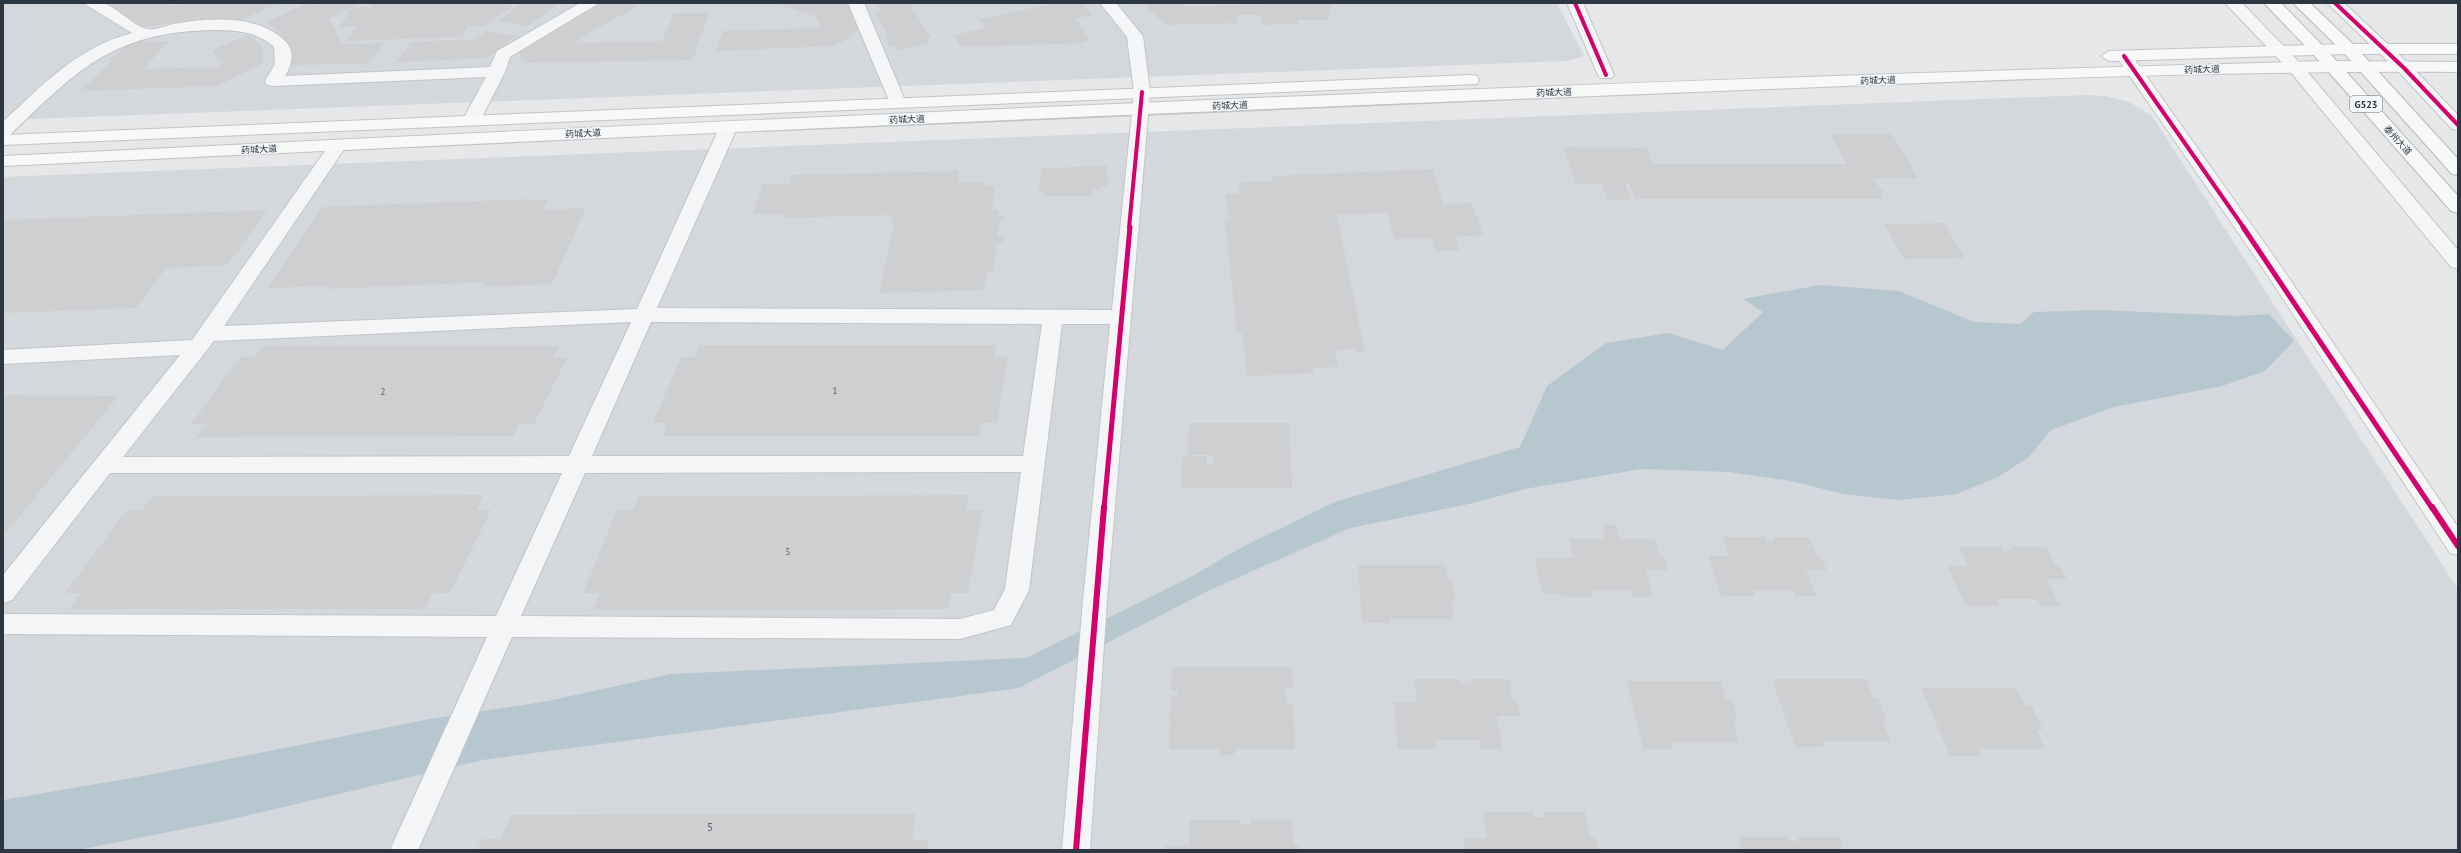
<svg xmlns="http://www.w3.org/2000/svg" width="2461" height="853" viewBox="0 0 2461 853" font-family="'PT Sans','Noto Sans SC',sans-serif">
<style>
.built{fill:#d4d7dc}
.water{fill:#b7c7d0}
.building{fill:#cecfd1}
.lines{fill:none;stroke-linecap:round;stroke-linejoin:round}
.minor-casing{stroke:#c3c5c7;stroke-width:2}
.major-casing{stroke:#c2c4c7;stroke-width:2}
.highway-casing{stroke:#b8babd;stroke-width:2}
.minor{fill:#f4f5f6;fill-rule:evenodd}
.major{fill:#f7f8f8;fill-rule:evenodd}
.highway{fill:#f7f8f8;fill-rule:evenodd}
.cycleway-far2-casing{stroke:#f4f6f8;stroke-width:6}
.cycleway-far1-casing{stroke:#f4f6f8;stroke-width:8}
.cycleway-casing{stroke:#f4f6f8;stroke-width:8}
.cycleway-far2{stroke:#d6006c;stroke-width:4}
.cycleway-far1{stroke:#d6006c;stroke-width:5}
.cycleway{stroke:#d6006c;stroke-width:6}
.labels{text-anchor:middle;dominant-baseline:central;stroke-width:3;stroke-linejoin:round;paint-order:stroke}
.far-street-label{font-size:9px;fill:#2d3741;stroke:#f4f6f8}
.number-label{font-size:9px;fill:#565e66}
.shield{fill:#f4f6f8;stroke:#697078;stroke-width:1}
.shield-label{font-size:10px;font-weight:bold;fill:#2d3741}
.near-number-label{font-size:11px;fill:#565e66}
</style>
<rect width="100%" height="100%" fill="#e5e7e9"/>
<g class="built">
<polygon points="3,3 1557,3 1584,56 1566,61 3,120"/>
<polygon points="2086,95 2105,96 2129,102 2152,116 2458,589 2458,850 3,850 3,177"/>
</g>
<polygon class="water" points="1820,285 1899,291 1974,322 2020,324 2034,312 2099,310 2238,316 2269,314 2294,341 2265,371 2222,386 2114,407 2051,430 2029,457 1998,477 1957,494 1899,500 1843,494 1791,481 1729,472 1641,469 1525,489 1474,503 1350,528 1210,590 1019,688 482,760 224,821 78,850 3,850 3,800 143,776 430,719 543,702 671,674 1026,658 1189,578 1244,546 1335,502 1520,447 1547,386 1606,343 1668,333 1723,350 1763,312 1743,299"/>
<g class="building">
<polygon points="116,3 167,3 171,6 189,3 278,3 240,21 195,19 145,27 109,6"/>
<polygon points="307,3 313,6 319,3 360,3 329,19 342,44 385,43 368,64 290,65 290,50 287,43 275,28 266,23"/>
<polygon points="374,3 498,3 513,6 485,26 468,26 462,37 346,41 357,26 339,27 353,7 371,7"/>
<polygon points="522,3 559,3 528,26 498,21"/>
<polygon points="602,3 640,5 585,35 587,35 575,43 662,41 674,13 710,13 695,49 697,49 694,57 691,60 525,63 519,52 522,51 521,50"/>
<polygon points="775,3 849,3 861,29 835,46 715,51 723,31 821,28 815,16"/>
<polygon points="876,3 916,3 910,5 931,38 927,39 929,43 897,50 895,45 890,47 885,36 888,35 875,12 880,11"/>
<polygon points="1056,3 1082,3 1092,15 1075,19 1090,39 1084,43 961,47 954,35 985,28 979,19"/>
<polygon points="1142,3 1184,3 1187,6 1333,3 1327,20 1297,20 1298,24 1261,25 1261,15 1237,15 1237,23 1166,25"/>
<polygon points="486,31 517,36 488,58 396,62 411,42 474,39"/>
<polygon points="249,35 250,38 253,37 264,50 261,53 264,63 217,86 80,91 113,60 109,60 131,42 169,41 143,69 218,67 222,64 212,50"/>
<polygon points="1830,134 1892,134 1918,178 1872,178 1885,194 1881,194 1883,199 1635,199 1629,183 1625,183 1631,200 1607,200 1602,184 1575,184 1564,147 1647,148 1653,164 1847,164"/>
<polygon points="1107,166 1108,186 1101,186 1100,190 1093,190 1091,196 1045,196 1045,192 1039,192 1041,168"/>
<polygon points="1433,169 1443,204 1472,203 1483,235 1456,237 1460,250 1436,251 1432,238 1394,239 1388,213 1337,215 1365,352 1355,352 1354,349 1335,350 1338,367 1313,368 1314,373 1247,376 1242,333 1237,333 1225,219 1229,218 1226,194 1240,193 1238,182 1273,181 1272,176"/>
<polygon points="959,171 957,182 985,182 985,187 995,186 992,211 999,211 998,216 1004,216 1004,222 999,222 997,237 1005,236 1004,242 997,242 993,272 987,272 984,290 879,293 894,224 891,224 893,215 781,218 783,214 753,214 763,184 789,184 792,175"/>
<polygon points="530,199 529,200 548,200 543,210 586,208 552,284 484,287 486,282 329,289 331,286 268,288 322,207"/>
<polygon points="267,210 228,265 166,268 136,308 3,313 3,220"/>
<polygon points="1944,223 1965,258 1904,259 1884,224"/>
<polygon points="700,345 996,345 994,357 1007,357 997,423 981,423 979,436 663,436 668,423 653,423 681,357 695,357"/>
<polygon points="263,346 559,346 553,358 567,358 534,424 519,424 513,436 196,437 206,424 191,424 240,357 254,357"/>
<polygon points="3,395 118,396 3,536"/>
<polygon points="1189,423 1289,423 1292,488 1181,488 1182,456 1207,456 1207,465 1213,465 1213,455 1188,455"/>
<polygon points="483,495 476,510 491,510 450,593 433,593 424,609 69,609 82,593 65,593 127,510 142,510 153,496"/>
<polygon points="969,495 966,510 982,510 968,593 951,593 948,609 593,610 600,593 583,593 617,510 633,510 639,496"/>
<polygon points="1603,525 1616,525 1620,539 1655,539 1660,558 1665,558 1668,570 1646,570 1653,597 1632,597 1631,590 1591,590 1593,597 1561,597 1560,594 1542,594 1535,558 1573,558 1569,539 1606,539"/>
<polygon points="1723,537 1765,537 1766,541 1775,541 1774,537 1809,537 1817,556 1821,556 1827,570 1806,570 1816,596 1795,596 1793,590 1753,590 1755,596 1721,596 1709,556 1729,556"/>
<polygon points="1959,547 2001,547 2003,551 2012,551 2010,547 2046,547 2056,566 2060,566 2067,579 2046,579 2061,606 2041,606 2037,599 1996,599 2000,606 1966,606 1947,566 1968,566"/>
<polygon points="1358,565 1446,565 1449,581 1452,581 1455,602 1451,602 1454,619 1390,619 1391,623 1362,623"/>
<polygon points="1172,667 1292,667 1293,689 1285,689 1286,704 1293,704 1295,749 1234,749 1234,755 1219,755 1219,749 1169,749 1171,696 1178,696 1178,690 1171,690"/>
<polygon points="1414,679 1459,679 1460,683 1471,683 1470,679 1509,679 1513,702 1517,702 1520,716 1497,716 1502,749 1480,749 1479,740 1435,740 1436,749 1398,749 1394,702 1417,702"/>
<polygon points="1772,679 1866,679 1873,698 1878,698 1887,721 1882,721 1891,741 1822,741 1824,747 1795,747"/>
<polygon points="1627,681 1721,681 1726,699 1731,699 1738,722 1733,722 1739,742 1671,742 1673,749 1643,749"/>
<polygon points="1921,688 2016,688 2025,705 2031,705 2043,730 2036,730 2045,749 1977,749 1980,756 1950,756"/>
<polygon points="1483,812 1533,812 1534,817 1544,817 1543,812 1585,812 1590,838 1596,838 1598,850 1465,850 1463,838 1487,838"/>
<polygon points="916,814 912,840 929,840 927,850 477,850 482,839 501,839 511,815"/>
<polygon points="1292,819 1293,845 1299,845 1299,850 1165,850 1165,846 1189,846 1190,820 1240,820 1240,824 1250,824 1250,820"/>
<polygon points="1739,837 1787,837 1788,841 1799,841 1797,837 1840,837 1844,850 1742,850"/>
<polygon points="1929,849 2063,849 2063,850 1930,850"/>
</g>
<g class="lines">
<g class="minor-casing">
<g id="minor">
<path d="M83 3C89 3 96 2 102 3 118 7 131 25 147 29 153 31 166 26 173 24 209 18 256 14 284 40 295 50 293 64 285 76L490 67 497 51 580 3H599L510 57 505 72 480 121 477 125H465L462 121 486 77 273 86 267 85 265 81 275 64 274 47C255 30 233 30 209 30 111 33 75 72 9 136L3 137V122C42 85 78 47 132 33Z"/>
<polygon points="848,3 864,3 906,103 904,107 892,107 890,103"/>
<path d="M1100 3H1116L1143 36 1150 92 1107 601 1090 850H1062L1083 601 1110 324H1062L1029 590 1011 625 960 639 512 637 418 850H390L487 637 3 634V614L496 616 562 473H110L12 600 3 603V575L180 355 3 364V350L192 340 332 141H344L347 145 224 326 637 309 720 126 723 122H735L738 126 657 308 1112 310 1134 92 1127 37ZM631 322 569 456 123 457 214 341ZM651 322 1042 324 1023 456H592ZM1021 472 1005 589 994 610 960 619 521 616 585 473Z"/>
<polygon points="1567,3 1583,3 1614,75 1612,78 1600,78 1598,75"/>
<polygon points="2225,3 2242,3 2300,63 2458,250 2458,269 2451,267 2288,69"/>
<polygon points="2327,3 2344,3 2410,65 2458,115 2458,130 2452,129 2398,71"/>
<polygon points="2124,51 2130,53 2278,262 2458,527 2458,555 2450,553 2264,270 2116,56"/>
</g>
</g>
<g class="major-casing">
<g id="major">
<polygon points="2349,44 2458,44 2458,54 2349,54 2109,61 2101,56 2109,51"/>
<path d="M2332 61 2458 62V72C2170 70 1882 85 1594 96 1064 116 533 141 3 166V156C779 118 1555 81 2332 61Z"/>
<polygon points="1471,75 1477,76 1479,80 1477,84 3,145 3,135"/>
</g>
</g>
<g class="highway-casing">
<g id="highway">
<polygon points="2264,3 2281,3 2324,47 2458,196 2458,213 2451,211 2312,53"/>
<polygon points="2293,3 2310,3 2355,46 2458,159 2458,175 2452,174 2343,52"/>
</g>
</g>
<use href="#minor" class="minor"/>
<use href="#major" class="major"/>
<use href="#highway" class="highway"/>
<g class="cycleway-far2-casing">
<g id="cycleway-far2">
<polyline points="1575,3 1606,75"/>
<polyline points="2335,3 2404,68 2458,125"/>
<polyline points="2124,56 2244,228"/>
<polyline points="1129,228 1142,92"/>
</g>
</g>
<g class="cycleway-far1-casing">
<g id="cycleway-far1">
<polyline points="2243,227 2432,508"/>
<polyline points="1104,508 1130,227"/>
</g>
</g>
<g class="cycleway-casing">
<g id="cycleway">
<polyline points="2432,507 2458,546"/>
<polyline points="1076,850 1104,507"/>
</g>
</g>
<use href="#cycleway-far2" class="cycleway-far2"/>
<use href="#cycleway-far1" class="cycleway-far1"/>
<use href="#cycleway" class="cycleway"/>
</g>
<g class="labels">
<g class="far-street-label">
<text transform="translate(2202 69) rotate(-2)">药城大道</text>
<text transform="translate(1878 80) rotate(-2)">药城大道</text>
<text transform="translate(1554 92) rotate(-2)">药城大道</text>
<text transform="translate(1230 105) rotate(-2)">药城大道</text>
<text transform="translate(907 119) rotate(-2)">药城大道</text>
<text transform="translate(583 133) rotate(-3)">药城大道</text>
<text transform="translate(2398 140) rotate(48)">泰州大道</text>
<text transform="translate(259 149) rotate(-3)">药城大道</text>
</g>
<g class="number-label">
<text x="835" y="390">1</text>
<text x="383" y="391">2</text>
<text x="788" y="551">5</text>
</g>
<rect class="shield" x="2350" y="96" width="32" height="16" rx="3"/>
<g class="shield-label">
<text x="2366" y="104">G523</text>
</g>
<g class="near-number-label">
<text x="710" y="827">5</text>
</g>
</g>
<rect width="2461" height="853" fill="none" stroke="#2d3741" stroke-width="8"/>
</svg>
